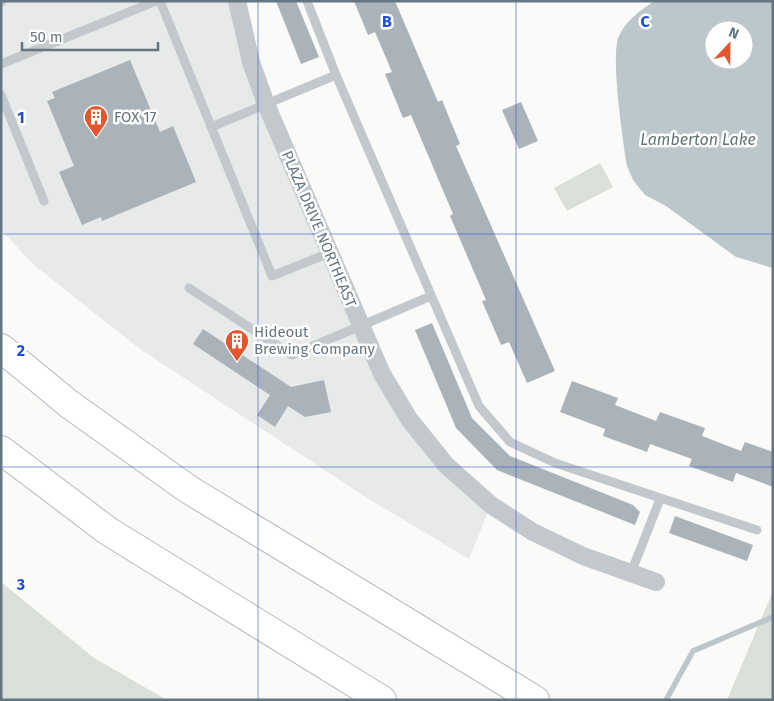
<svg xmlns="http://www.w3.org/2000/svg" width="774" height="701" viewBox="0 0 774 701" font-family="'Fira Sans',sans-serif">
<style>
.built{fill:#e8e9e9}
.green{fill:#dadfd7}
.water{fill:#bbc7cb;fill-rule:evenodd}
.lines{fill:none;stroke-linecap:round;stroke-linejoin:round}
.stream{stroke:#bbc7cb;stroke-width:5.5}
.building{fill:#aab3b9}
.motorway-casing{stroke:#b4b9bd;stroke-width:30}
.service{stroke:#c3c8cc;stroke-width:9}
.minor{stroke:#c3c8cc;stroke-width:18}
.motorway{stroke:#fff;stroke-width:28}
.grid{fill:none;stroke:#1d4ed8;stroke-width:1;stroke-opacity:0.55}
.labels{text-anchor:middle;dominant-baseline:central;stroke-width:5;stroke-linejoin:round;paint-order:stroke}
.poi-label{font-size:15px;fill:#657683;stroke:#fff;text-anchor:start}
.street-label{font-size:15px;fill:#657683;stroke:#fff}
.water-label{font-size:16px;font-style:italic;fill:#60757c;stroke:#fff}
.grid-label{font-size:16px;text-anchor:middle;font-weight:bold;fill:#1d4ed8;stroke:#fff;stroke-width:5;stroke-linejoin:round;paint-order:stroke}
</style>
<rect width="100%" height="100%" fill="#fafaf8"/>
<polygon class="built" points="1,1 237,1 251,62 409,419 491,505 469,559 367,498 140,349 34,265 1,230"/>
<g class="green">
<polygon points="600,163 613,187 567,211 554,188"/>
<polygon points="1,582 94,658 167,700 1,700"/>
<polygon points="773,591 773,700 727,700"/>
</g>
<path class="water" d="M654 1H773V268L736 257 666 206 645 195 633 180 627 166C623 142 610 54 619 36 626 20 640 11 654 1ZM714 30H744V60H714Z"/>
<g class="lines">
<polyline class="stream" points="666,700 693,651 773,617"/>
</g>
<g class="building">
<polygon points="276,1 296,1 319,57 301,64"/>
<polygon points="354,1 395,1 438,102 442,100 460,144 456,146 555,371 527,383 509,342 501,345 482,301 486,300 450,216 453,214 411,115 403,118 385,74 392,72 375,32 368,35"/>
<polygon points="130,60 160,132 173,126 196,182 102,221 101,217 82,225 59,172 74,166 47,101 55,98 52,92"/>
<polygon points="521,102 538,141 519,149 502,110"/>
<polygon points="432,323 472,418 510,456 633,505 640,512 635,525 497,470 456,428 415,330"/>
<polygon points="203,329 291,387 324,380 331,412 305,417 288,406 275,427 257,415 270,395 193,344"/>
<polygon points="572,381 618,398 615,405 656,421 660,412 705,428 702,436 741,451 745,442 773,452 773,487 736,473 733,482 689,466 692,459 650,444 647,452 603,436 605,429 560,412"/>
<polygon points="675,516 753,545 747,561 669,533"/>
</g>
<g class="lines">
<g class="motorway-casing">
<g id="motorway">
<polyline points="1,348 69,404 188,489 535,700"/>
<polyline points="1,450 108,531 382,700"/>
</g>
</g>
<g class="service">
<polyline points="160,1 272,276 329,253"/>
<polyline points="307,1 336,75 479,406 510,442 555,463 757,530"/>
<polyline points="1,2 2,1"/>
<polyline points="1,64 156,1"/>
<polyline points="1,95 44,201"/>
<polyline points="211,127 336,75"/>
<polyline points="189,288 292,355 431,296"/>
<polyline points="631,573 660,499"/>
</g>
<polyline class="minor" points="237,1 251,62 266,104 382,374 409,419 446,465 491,505 533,532 583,556 656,582"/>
<use href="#motorway" class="motorway"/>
</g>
<path class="grid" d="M258 1V700M516 1V700M1 234H773M1 467H773"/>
<defs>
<g id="building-pin" transform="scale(1.25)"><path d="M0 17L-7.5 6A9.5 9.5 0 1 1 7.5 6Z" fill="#e4572e" stroke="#fff"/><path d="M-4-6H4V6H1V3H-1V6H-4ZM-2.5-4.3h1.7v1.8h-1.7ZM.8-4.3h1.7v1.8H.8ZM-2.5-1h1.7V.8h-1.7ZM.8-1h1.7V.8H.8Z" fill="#fff"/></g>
</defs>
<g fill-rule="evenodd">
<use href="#building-pin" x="96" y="117"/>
<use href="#building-pin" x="237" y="341"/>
</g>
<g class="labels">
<g class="poi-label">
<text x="114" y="117">FOX 17</text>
<text x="254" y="332">Hideout<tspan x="254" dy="17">Brewing Company</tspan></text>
</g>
<g class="street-label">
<text transform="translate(319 229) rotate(67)">PLAZA DRIVE NORTHEAST</text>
</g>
<g class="water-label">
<text x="698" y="139">Lamberton Lake</text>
</g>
</g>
<g class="grid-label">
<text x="387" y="27">B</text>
<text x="645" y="27">C</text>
<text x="21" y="123">1</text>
<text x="21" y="356">2</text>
<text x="21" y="590">3</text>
</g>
<rect width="774" height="701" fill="none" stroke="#657683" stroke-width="5"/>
<g transform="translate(729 45) rotate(22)"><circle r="24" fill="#ffffff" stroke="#c1c8cd"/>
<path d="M0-4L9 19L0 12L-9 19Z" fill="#e4572e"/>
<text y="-8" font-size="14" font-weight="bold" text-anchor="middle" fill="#657683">N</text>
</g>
<path d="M22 42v8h136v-8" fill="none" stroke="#657683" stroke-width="2.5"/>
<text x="30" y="42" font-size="15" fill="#657683" stroke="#ffffff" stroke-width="4" paint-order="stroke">50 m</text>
</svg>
